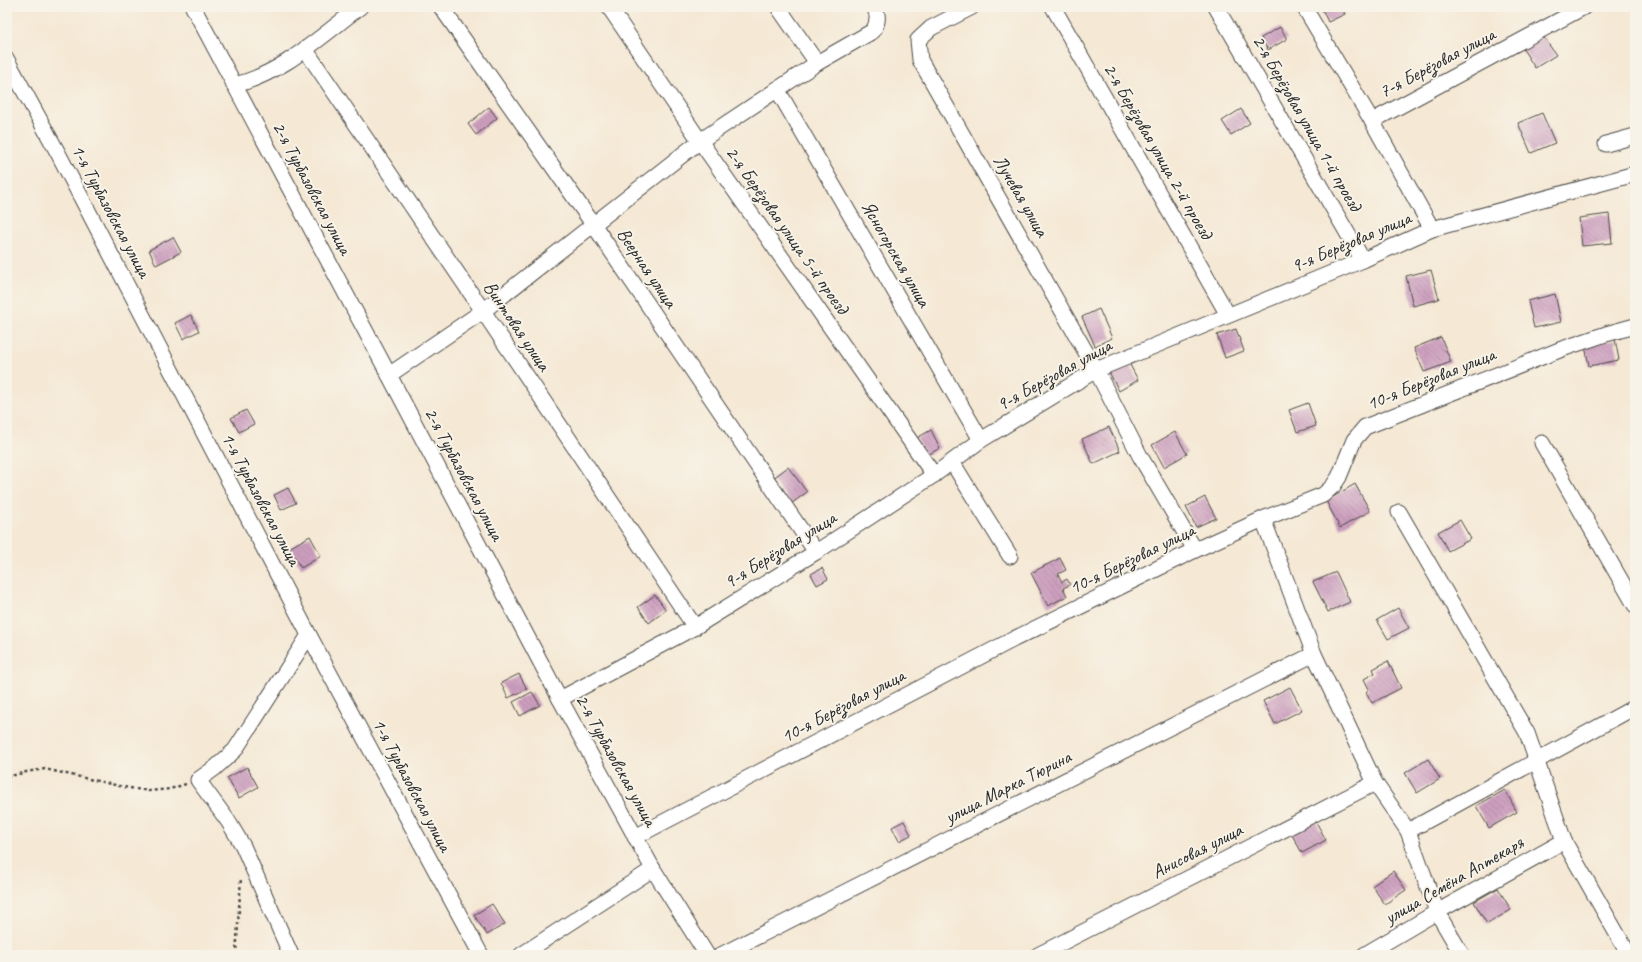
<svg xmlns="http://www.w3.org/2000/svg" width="1642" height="962" viewBox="0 0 1642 962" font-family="Caveat,sans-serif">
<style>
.building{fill:url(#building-back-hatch)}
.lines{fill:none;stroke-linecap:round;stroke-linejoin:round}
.minor-casing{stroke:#494744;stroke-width:17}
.path{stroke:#494744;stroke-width:2.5;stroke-dasharray:3 3;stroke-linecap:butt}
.minor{stroke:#fff;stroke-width:15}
.labels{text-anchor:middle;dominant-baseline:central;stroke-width:4;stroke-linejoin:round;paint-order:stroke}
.street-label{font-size:19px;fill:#2b2b2b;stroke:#f7f3e8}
</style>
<defs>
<pattern id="building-back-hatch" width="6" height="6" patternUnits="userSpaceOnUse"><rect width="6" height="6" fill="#cd9fbf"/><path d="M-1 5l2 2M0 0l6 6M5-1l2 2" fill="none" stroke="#a7829b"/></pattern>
</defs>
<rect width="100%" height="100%" fill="#f7f3e8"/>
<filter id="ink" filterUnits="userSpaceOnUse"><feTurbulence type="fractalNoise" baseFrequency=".025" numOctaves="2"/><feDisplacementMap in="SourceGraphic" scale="8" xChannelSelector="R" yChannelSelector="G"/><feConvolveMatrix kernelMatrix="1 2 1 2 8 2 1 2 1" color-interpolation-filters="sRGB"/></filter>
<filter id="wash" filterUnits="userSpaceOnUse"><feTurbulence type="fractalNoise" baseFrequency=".012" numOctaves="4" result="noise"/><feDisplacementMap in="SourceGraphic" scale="16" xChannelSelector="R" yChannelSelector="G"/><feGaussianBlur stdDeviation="0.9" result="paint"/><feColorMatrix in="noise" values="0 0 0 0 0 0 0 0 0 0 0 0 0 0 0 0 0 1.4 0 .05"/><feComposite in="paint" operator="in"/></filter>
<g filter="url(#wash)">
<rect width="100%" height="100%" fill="#f5e8d4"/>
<g id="blocks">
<g class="building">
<polygon points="1321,7 1341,7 1345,14 1328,22"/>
<polygon points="1280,27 1287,39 1268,50 1261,38"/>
<polygon points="1543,36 1556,55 1535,68 1523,49"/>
<polygon points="489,107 497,118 476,135 468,124"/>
<polygon points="1241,109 1250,123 1231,135 1222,121"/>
<polygon points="1542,113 1555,143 1531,153 1518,123"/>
<polygon points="1609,214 1612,243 1582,246 1579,218"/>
<polygon points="173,237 181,252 156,265 149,250"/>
<polygon points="1431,270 1439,299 1413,306 1406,276"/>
<polygon points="1555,294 1561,322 1534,328 1528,301"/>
<polygon points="1099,309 1112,338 1095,346 1082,317"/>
<polygon points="191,315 199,331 183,339 175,323"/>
<polygon points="1236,329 1244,351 1225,358 1217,335"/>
<polygon points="1441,337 1451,362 1424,372 1414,348"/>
<polygon points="1615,339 1619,360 1589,366 1585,346"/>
<polygon points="1128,361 1138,380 1119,391 1109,372"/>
<polygon points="1308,403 1316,426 1297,432 1289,410"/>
<polygon points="246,410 254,424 239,432 231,418"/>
<polygon points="1109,427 1120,451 1093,464 1082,439"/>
<polygon points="931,430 940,448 926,456 917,438"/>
<polygon points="1175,432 1187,454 1164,467 1152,445"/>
<polygon points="788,467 807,492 791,504 772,479"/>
<polygon points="1355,484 1370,511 1340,528 1326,501"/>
<polygon points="288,488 296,503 281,510 274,495"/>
<polygon points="1205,497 1216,518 1196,527 1186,507"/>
<polygon points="1460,520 1471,539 1448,551 1438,532"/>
<polygon points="310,536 321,556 301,568 289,548"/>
<polygon points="1060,558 1066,570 1058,574 1062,582 1067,579 1070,585 1063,588 1067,596 1048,606 1031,573"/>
<polygon points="822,568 828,579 817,585 811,574"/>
<polygon points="1336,572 1350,602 1328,612 1313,582"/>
<polygon points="655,595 666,610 649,623 638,607"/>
<polygon points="1398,608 1409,628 1388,639 1377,620"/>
<polygon points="1388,661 1401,688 1372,703 1366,692 1369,689 1364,679 1375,673 1373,669"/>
<polygon points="519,674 527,689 508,698 501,683"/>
<polygon points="1290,687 1302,710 1275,724 1263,701"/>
<polygon points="532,692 540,705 520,716 513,702"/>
<polygon points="1428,759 1440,779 1417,793 1405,773"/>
<polygon points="247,767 258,787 239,798 227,778"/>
<polygon points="1505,790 1517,812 1489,828 1476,806"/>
<polygon points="1315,820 1326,840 1302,853 1291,833"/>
<polygon points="904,821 911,835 899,841 892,827"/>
<polygon points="1393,871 1406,890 1385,904 1372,886"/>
<polygon points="1498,888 1511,910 1487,924 1474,902"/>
<polygon points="492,904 505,924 487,935 474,915"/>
</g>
</g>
</g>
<g filter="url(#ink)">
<use href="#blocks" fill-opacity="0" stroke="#494744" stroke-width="1"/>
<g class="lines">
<g class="minor-casing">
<g id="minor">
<polyline points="193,7 389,375 560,699 653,869 707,955"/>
<polyline points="441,7 593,224 816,552"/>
<polyline points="609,7 700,141 934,475"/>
<polyline points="778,7 817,63"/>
<polyline points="972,7 931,28 918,40 920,60 1096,370 1140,456 1195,550"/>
<polyline points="1053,7 1228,315"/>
<polyline points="1216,7 1363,260"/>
<polyline points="1304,7 1372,121 1432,229"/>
<polyline points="305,49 483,311 695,627"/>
<polyline points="7,60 58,153 309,635 481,955"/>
<path d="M234 85C282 74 321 36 360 7"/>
<polyline points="777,89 981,440"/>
<polyline points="1372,121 1584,7"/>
<polyline points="1606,144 1635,136"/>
<path d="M389 375 483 311 700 141 817 63 873 31C878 23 879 15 874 7"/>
<polyline points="1542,443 1635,605"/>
<polyline points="952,462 1010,556"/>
<polyline points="1399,512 1527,733 1564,841 1629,955"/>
<polyline points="1263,519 1314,654 1375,783 1408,831 1437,912 1462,955"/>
<polyline points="560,699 695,627 816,552 934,475 981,440 1096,370 1363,260 1432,229 1635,174"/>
<polyline points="1408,831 1635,707"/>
<polyline points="635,837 1014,639 1195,550 1263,519 1323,495 1333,486 1339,477 1354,440 1365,427 1562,349 1606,334 1635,326"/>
<polyline points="291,955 243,846 228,821 198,780 215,768 235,750 309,635"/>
<polyline points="521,955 653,869"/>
<polyline points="721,955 1314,654"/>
<polyline points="1038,955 1375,783"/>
<polyline points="1364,955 1437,912 1564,841"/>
</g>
</g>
<g class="path">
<polyline points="7,777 26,772 45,769 124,787 149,791 170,789 186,784"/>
<polyline points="236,955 241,878"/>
</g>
<use href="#minor" class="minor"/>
</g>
</g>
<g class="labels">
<g class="street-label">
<text transform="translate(1437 63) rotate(-28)">7-я Берёзовая улица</text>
<text transform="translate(1307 123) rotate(60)">2-я Берёзовая улица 1-й проезд</text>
<text transform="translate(1158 151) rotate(60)">2-я Берёзовая улица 2-й проезд</text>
<text transform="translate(312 188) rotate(62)">2-я Турбазовская улица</text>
<text transform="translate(1021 196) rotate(60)">Лучевая улица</text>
<text transform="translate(111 211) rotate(62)">1-я Турбазовская улица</text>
<text transform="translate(787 230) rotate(55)">2-я Берёзовая улица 5-й проезд</text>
<text transform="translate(1351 242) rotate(-23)">9-я Берёзовая улица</text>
<text transform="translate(896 254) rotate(60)">Ясногорская улица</text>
<text transform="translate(647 268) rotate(56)">Веерная улица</text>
<text transform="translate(517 326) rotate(56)">Винтовая улица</text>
<text transform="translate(1054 375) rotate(-29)">9-я Берёзовая улица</text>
<text transform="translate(1431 379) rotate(-22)">10-я Берёзовая улица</text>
<text transform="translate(464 474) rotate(62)">2-я Турбазовская улица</text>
<text transform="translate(261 499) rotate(62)">1-я Турбазовская улица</text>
<text transform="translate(780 550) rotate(-32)">9-я Берёзовая улица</text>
<text transform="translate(1132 559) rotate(-26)">10-я Берёзовая улица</text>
<text transform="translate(843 706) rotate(-28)">10-я Берёзовая улица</text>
<text transform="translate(616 760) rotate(61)">2-я Турбазовская улица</text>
<text transform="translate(412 785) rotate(62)">1-я Турбазовская улица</text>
<text transform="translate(1008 787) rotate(-27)">улица Марка Тюрина</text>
<text transform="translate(1197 851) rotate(-27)">Анисовая улица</text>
<text transform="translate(1454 880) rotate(-30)">улица Семёна Аптекаря</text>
</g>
</g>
<rect width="1642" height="962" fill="none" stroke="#f7f3e8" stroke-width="24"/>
</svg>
